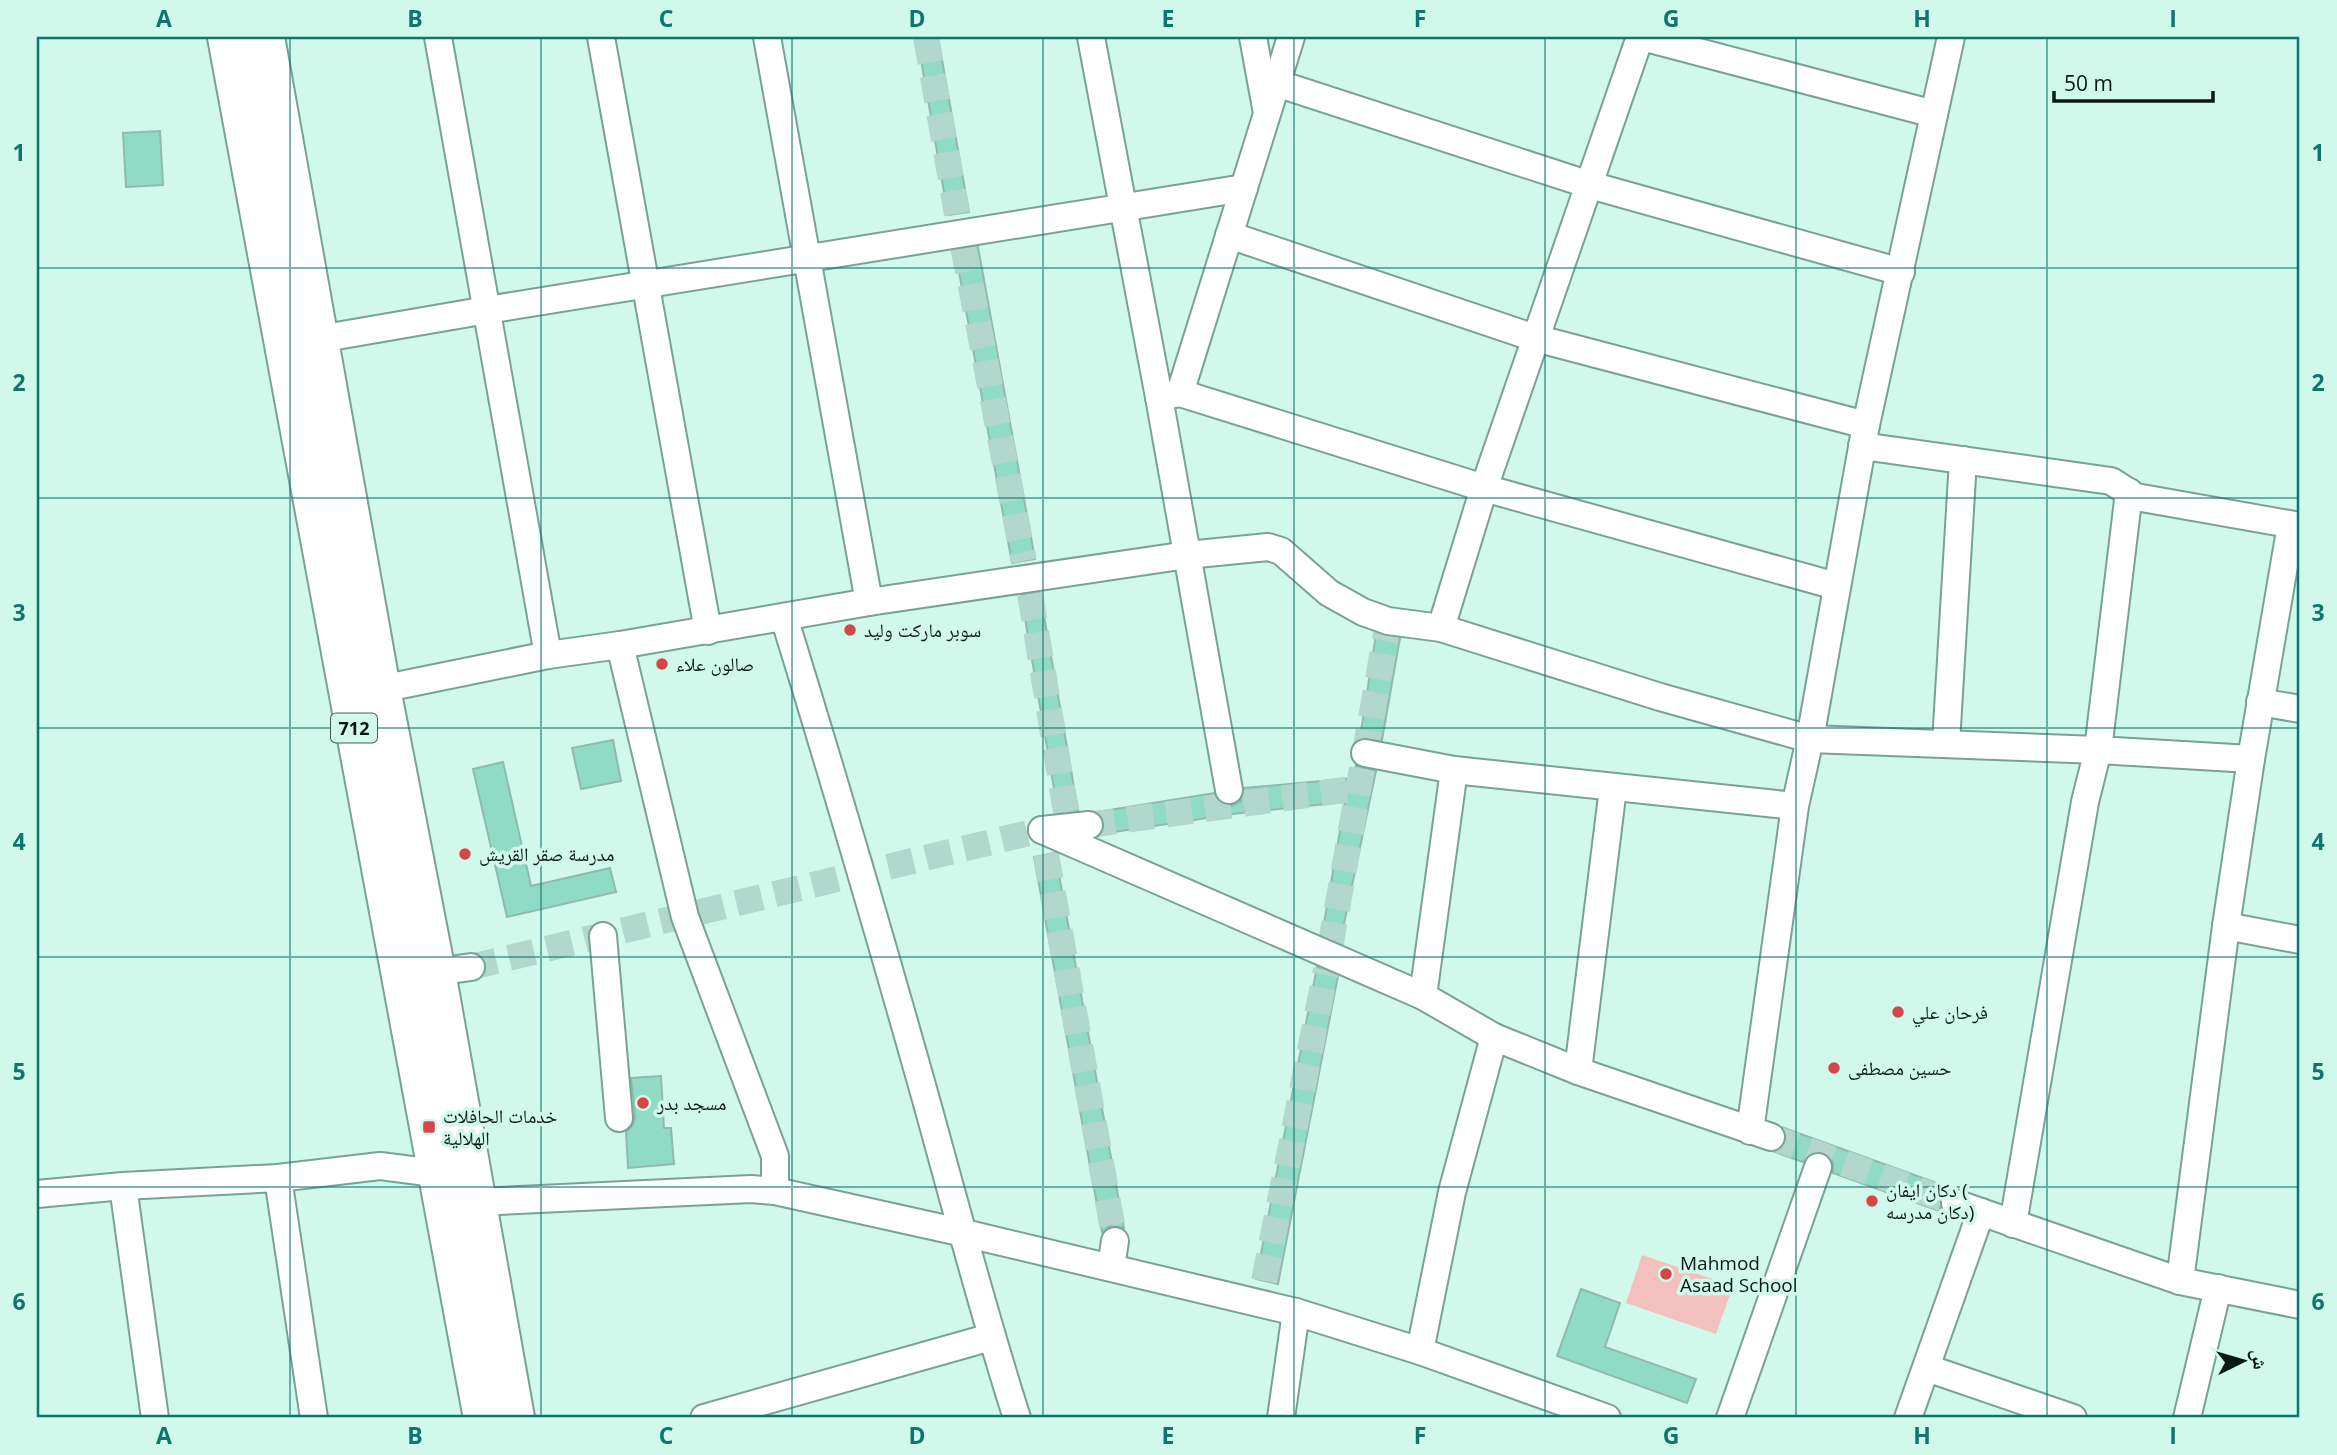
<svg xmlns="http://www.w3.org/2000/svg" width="2337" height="1455" viewBox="0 0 2337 1455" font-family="'Open Sans','Noto Naskh Arabic',sans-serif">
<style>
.green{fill:#f3c1bd}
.building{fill:#8fdbc5;stroke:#92b9ad;stroke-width:2}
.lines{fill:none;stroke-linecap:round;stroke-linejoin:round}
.minor-tunnel{stroke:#b2d7cc;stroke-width:26;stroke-dasharray:26 13;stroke-linecap:butt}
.minor-casing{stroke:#7aa195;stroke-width:30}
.primary-casing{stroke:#7aa195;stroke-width:42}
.minor{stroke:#fff;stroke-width:26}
.primary{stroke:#fff;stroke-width:38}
.grid{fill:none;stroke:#0f766e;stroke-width:2;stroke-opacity:0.55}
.poi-dot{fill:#d54648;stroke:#d0f9ec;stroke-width:2.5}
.labels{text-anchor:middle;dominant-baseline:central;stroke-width:7;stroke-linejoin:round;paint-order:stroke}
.shield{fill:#d0f9ec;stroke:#455c56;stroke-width:2}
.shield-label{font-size:18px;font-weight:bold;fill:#0a1915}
.poi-label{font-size:19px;fill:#0a1915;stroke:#d0f9ec;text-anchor:start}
.neatline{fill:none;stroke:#0f766e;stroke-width:2.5}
.grid-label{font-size:23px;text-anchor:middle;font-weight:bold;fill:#0f766e}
</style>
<rect width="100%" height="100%" fill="#d0f9ec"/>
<polygon class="green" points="1642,1255 1733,1286 1716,1334 1626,1303"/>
<g class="building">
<polygon points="917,37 938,37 969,212 948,215"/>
<polygon points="160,131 163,185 126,187 123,133"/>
<polygon points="978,247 1035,559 1012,563 955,250"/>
<polygon points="1040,593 1078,810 1058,812 1021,595"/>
<polygon points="1376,634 1400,638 1382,740 1360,738"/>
<polygon points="613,740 621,781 581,789 572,748"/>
<polygon points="503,762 531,886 610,868 616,892 507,917 473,769"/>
<polygon points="1356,765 1376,771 1340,943 1322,935 1345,802 1233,814 1101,834 1104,823 1097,812 1214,793 1217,801 1224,805 1231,806 1240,802 1244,788 1354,778"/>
<polygon points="1055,853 1124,1228 1110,1226 1102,1232 1034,857"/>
<polygon points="1317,967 1338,976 1278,1284 1256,1279"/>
<polygon points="661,1076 664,1128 671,1128 674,1164 628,1168 626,1132 633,1125 635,1117 631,1078"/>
<polygon points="1784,1128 1951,1188 1940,1197 1939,1205 1942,1212 1833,1173 1833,1163 1830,1157 1824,1152 1814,1152 1807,1156 1803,1162 1775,1152 1786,1143 1787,1135"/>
<polygon points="1581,1289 1620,1303 1605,1347 1696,1379 1687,1403 1557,1356"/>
</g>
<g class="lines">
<g class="minor-tunnel">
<polyline points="926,37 957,214"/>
<polyline points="963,246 1024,561"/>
<polyline points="1030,594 1066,812"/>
<polyline points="1089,825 1359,788"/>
<polyline points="1046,854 1115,1241"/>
<polyline points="1330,948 1386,634"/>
<polyline points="471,967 1029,833"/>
<polyline points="1771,1137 1955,1203"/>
<polyline points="1264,1281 1326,970"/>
</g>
<g class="minor-casing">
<g id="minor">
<polyline points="438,37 548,655"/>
<polyline points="601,37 708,631"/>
<polyline points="767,37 869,602"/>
<polyline points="1091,37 1159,397 1229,790"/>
<polyline points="1253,37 1266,108"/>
<polyline points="1642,37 1934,114"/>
<polyline points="1276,83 1590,185 1901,272"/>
<polyline points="1229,235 1535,338 1866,425"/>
<polyline points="319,339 487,310 1244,188"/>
<polyline points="1180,393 1291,37"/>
<polyline points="1159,397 1180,393 1484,488 1836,586"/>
<polyline points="1862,446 2111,481 2136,497 2300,526"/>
<path d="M784 617C833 776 880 936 925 1096 955 1204 983 1312 1017 1418"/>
<polyline points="1441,628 1484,488 1640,37"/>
<polyline points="620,645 685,917 775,1156 775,1191"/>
<polyline points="381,689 548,655 620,645 869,602 1187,555 1268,547 1281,551 1329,593 1363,612 1388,621 1441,628 1660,697 1810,739 2098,750 2251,759"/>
<polyline points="2260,702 2300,709"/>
<polyline points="1946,743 1963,460"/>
<polyline points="1365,753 1454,770 1795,806"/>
<polyline points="1042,830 1423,996 1494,1037 1578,1071 1771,1137"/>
<polyline points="1042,830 1089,825"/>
<polyline points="2226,926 2300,940"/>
<polyline points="603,936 619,1118"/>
<polyline points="436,972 471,967"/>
<polyline points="1423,996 1454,770"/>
<polyline points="1578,1071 1613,788"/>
<polyline points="1750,1131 1795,806 1810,739 1866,425 1951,37"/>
<polyline points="278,1178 314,1418"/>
<polyline points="123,1186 155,1418"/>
<polyline points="37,1194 123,1186 278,1178 380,1166 435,1173 453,1170"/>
<polyline points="477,1202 751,1189 775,1191 964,1233 1296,1312 1420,1351 1607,1418"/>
<polyline points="1955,1203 2180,1281 2300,1305"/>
<polyline points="2013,1224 2085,802 2098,750 2129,492"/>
<polyline points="1111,1267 1115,1241"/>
<polyline points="2180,1281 2226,926 2251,759 2291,525"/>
<polyline points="1420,1351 1452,1192 1494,1037"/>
<polyline points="1927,1368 2073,1418"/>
<polyline points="704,1418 991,1337"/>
<polyline points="1281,1418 1296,1312"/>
<polyline points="1730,1418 1818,1167"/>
<polyline points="1908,1418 1981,1212"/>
<polyline points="2187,1418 2218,1288"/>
</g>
</g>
<g class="primary-casing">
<g id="primary">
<polyline points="227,37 483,1418"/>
<polyline points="265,37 381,689 436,972 515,1418"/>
</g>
</g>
<use href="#minor" class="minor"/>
<use href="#primary" class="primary"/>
</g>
<path class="grid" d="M290 37V1418M541 37V1418M792 37V1418M1043 37V1418M1294 37V1418M1545 37V1418M1796 37V1418M2047 37V1418M37 268H2300M37 498H2300M37 728H2300M37 957H2300M37 1187H2300"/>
<g class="poi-dot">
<circle cx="850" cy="630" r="7"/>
<circle cx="662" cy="664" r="7"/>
<circle cx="465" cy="854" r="7"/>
<circle cx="1898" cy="1012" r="7"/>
<circle cx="1834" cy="1068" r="7"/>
<circle cx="643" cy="1103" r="7"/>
<rect x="422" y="1120" width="14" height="14" rx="3.5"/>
<circle cx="1872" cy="1201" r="7"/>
<circle cx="1666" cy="1274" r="7"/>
</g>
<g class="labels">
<rect class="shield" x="331" y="713.5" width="46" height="29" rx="5"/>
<g class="shield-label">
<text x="354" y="728">712</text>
</g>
<g class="poi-label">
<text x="864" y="630">سوبر ماركت وليد</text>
<text x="676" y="664">صالون علاء</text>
<text x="479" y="854">مدرسة صقر القريش</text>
<text x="1912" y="1012">فرحان علي</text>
<text x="1848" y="1068">حسين مصطفى</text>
<text x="657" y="1103">مسجد بدر</text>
<text x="443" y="1116">خدمات الحافلات<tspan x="443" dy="22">الهلالية</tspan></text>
<text x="1886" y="1190">دكان ايفان (<tspan x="1886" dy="22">دكان مدرسه)</tspan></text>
<text x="1680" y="1263">Mahmod<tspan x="1680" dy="22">Asaad School</tspan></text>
</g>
</g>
<rect width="2337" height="1455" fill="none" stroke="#d0f9ec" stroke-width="77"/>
<g transform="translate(2243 1361) rotate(85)" stroke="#d0f9ec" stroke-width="5" paint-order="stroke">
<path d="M0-5L12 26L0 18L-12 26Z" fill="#0a1915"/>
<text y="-10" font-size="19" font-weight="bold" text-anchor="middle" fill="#0a1915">ش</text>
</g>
<path d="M2054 91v10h159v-10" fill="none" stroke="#0a1915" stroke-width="3.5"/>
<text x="2064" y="91" font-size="21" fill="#0a1915" stroke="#d0f9ec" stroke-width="5" paint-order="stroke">50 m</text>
<rect x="38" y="38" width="2260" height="1378" class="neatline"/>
<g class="grid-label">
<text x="164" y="27">A</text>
<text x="415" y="27">B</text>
<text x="666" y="27">C</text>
<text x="917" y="27">D</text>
<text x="1168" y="27">E</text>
<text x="1420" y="27">F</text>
<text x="1671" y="27">G</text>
<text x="1922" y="27">H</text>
<text x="2173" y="27">I</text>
<text x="19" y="161">1</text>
<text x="2318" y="161">1</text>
<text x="19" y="391">2</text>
<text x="2318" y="391">2</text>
<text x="19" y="621">3</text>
<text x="2318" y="621">3</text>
<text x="19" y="850">4</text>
<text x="2318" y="850">4</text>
<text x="19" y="1080">5</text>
<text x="2318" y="1080">5</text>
<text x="19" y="1310">6</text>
<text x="2318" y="1310">6</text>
<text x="164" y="1444">A</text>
<text x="415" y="1444">B</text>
<text x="666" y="1444">C</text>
<text x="917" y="1444">D</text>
<text x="1168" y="1444">E</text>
<text x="1420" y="1444">F</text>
<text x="1671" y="1444">G</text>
<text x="1922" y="1444">H</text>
<text x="2173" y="1444">I</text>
</g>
</svg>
